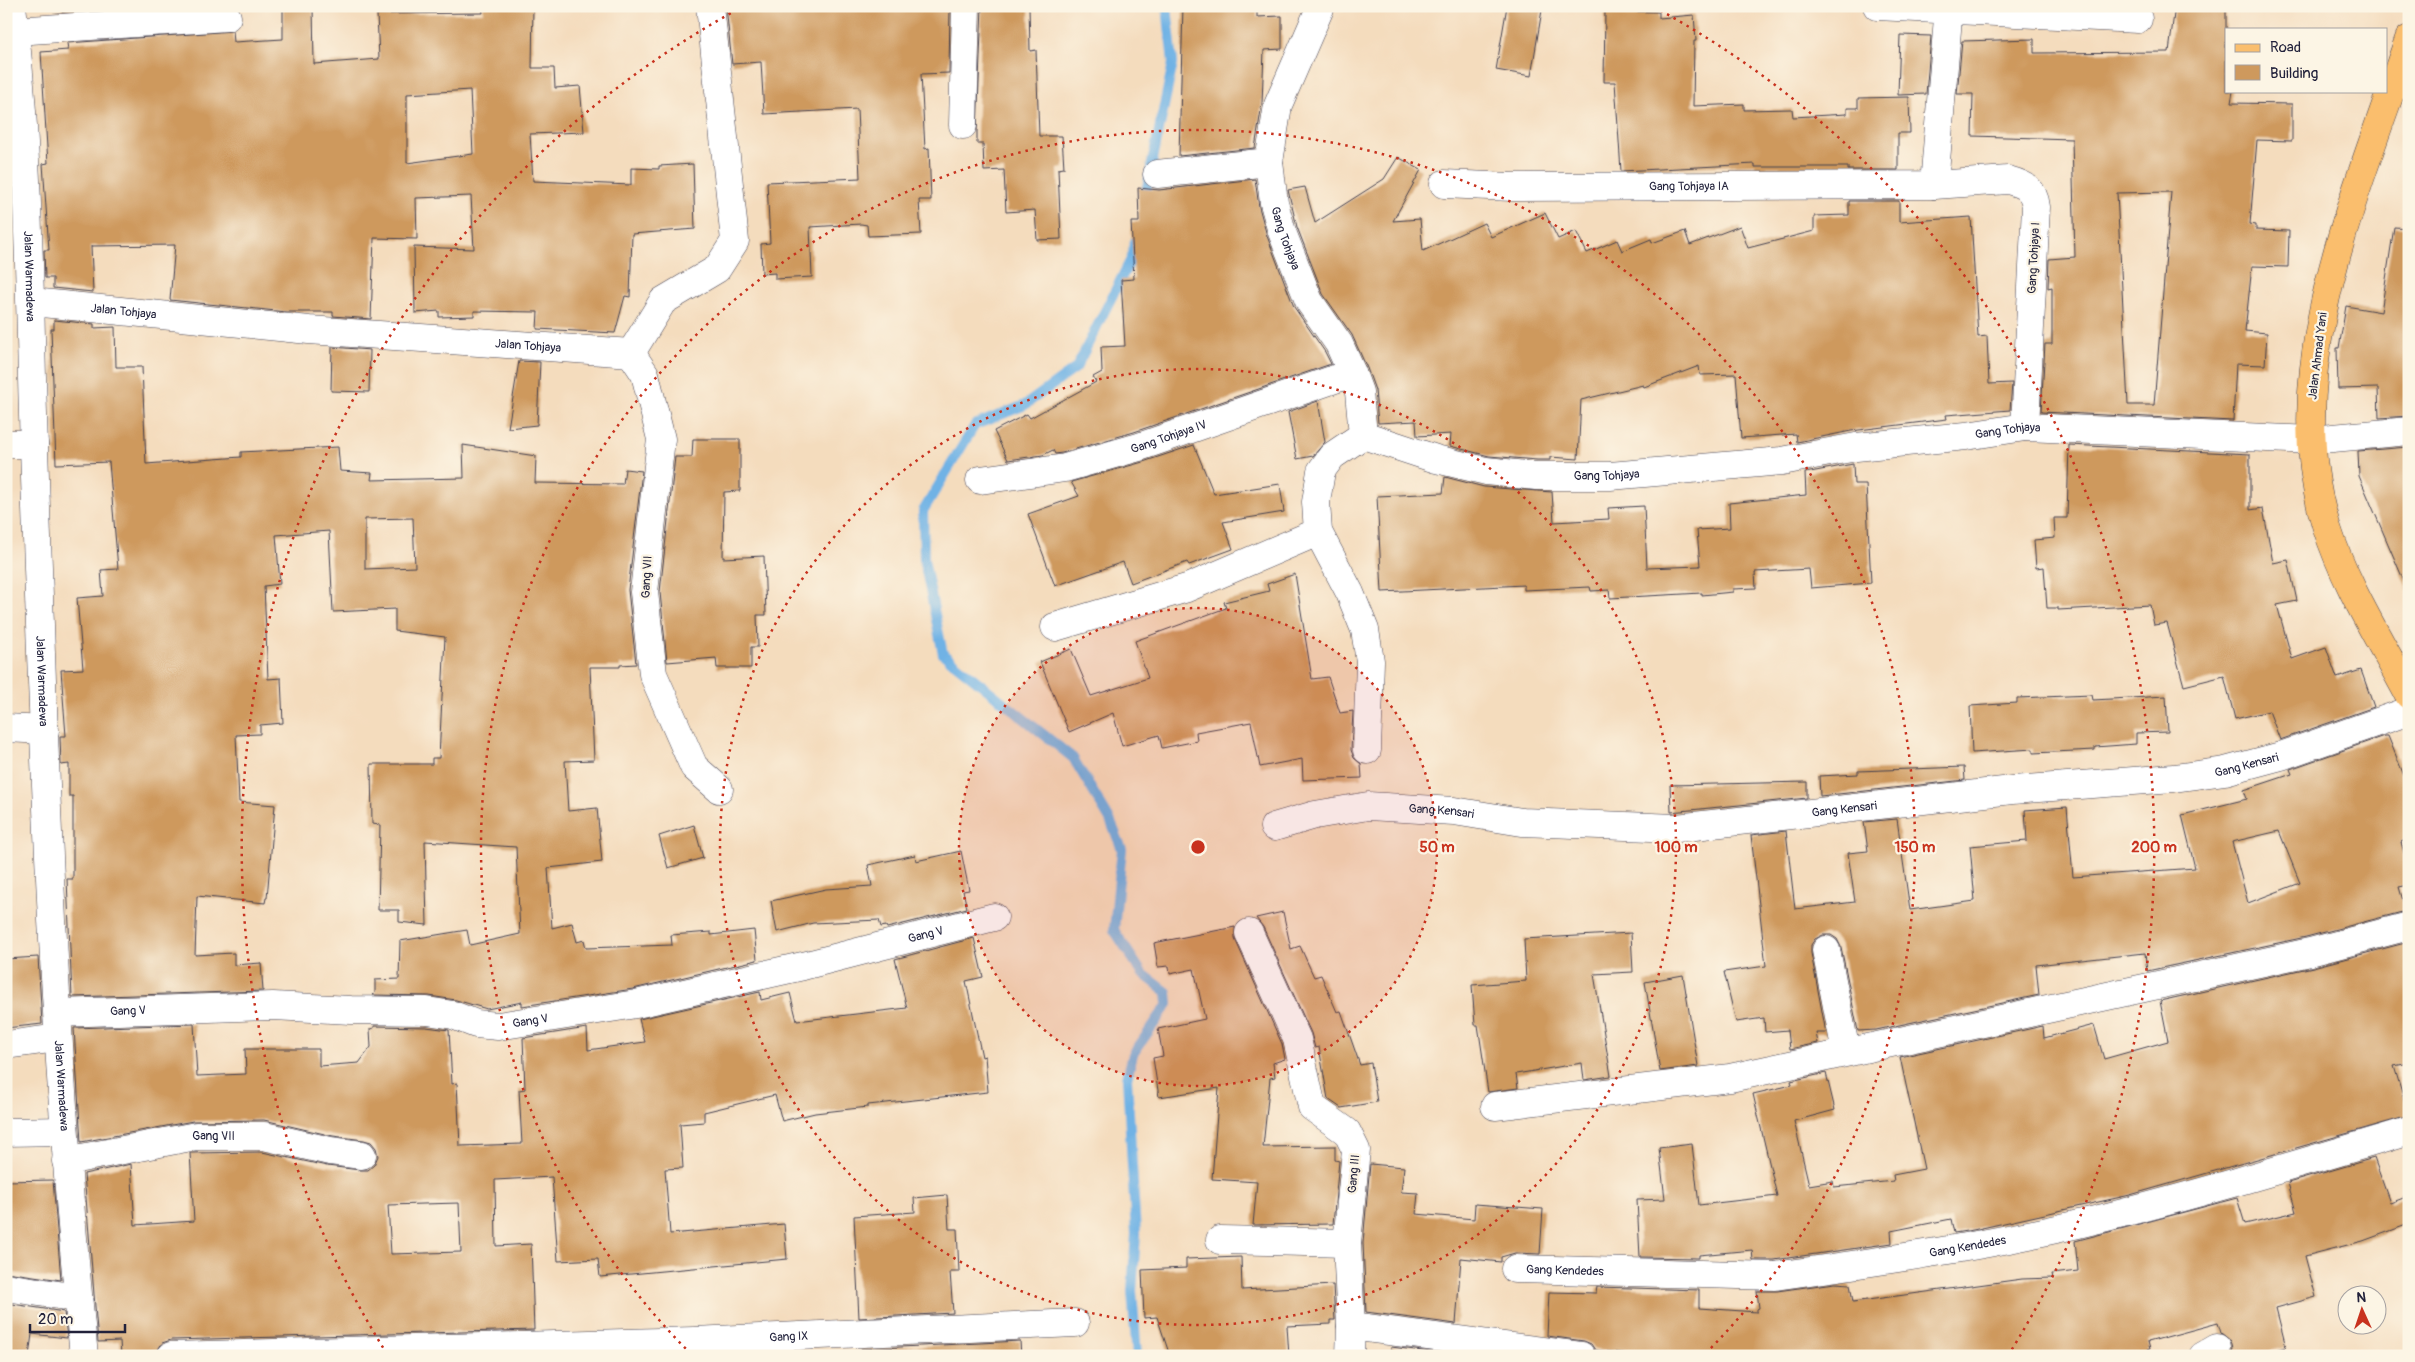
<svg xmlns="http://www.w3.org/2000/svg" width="2415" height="1362" viewBox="0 0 2415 1362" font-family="Pangolin,sans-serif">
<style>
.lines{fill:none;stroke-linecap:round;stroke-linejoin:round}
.stream{stroke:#70b2e5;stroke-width:10}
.building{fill:#ce995d;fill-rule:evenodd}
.minor-casing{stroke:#423e4e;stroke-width:29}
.major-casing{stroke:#423e4e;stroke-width:29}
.minor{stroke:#fff;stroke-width:28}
.major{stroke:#fabe6d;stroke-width:28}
.ring{fill:none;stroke:#c8321e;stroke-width:2.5;stroke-dasharray:2.5 5}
.labels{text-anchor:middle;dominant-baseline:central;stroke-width:4.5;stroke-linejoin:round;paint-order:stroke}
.street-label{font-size:12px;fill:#22223b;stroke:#fcf5e5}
.centre{fill:#c8321e;stroke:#fcf5e5;stroke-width:2.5}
.ring-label{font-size:15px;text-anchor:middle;font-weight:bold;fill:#c8321e;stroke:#fcf5e5;stroke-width:4.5;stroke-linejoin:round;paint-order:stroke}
</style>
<rect width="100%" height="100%" fill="#fcf5e5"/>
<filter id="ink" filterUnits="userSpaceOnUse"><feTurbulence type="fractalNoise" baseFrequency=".02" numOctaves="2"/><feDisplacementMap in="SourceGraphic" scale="10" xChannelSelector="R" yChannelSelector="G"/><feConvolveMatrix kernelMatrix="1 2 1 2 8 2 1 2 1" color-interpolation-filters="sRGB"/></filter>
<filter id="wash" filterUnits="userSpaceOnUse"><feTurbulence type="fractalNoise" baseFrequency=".0096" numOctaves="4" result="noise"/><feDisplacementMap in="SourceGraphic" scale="20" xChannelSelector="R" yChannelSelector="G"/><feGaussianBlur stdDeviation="1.12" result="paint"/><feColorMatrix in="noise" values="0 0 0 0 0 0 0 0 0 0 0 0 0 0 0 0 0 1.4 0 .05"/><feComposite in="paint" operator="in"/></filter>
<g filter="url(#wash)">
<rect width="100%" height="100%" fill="#f4dcbd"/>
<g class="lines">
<g class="stream">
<polyline points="1144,202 1173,63 1167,6"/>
<polyline points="1135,241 1132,257 1076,368 1025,405 975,425 923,511 924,560 943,654 1073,758 1110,820 1122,849 1114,930 1142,973 1167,992 1168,1004 1133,1054 1127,1078 1136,1234 1132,1291 1137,1356"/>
</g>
</g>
<g id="blocks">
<g class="building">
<polygon points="61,6 153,6 62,12"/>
<path d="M283 6H313L314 64 379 59 377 14 483 13 482 6H533L532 68H554L555 88 580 86 584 132 530 134 533 181 631 185V168L659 169V166L693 164 695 229 632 234 630 297 625 296 615 333 537 329 538 312 474 311V316L439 317V311L415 313 414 247 474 249 471 196 416 198 417 239 374 238 371 319 333 316V312H286L170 300 175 245 91 246 93 292 53 288V278H45L44 250H49L43 164 48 163 41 52 68 50 67 43 233 31 234 42 283 39ZM470 90 473 154 407 163V94Z"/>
<polygon points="726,6 950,6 949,73 921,74 925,149 929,148 931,200 919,200 921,234 868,236 867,225 861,224 810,227 812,277 775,279 775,273 762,274 761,244 770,243 767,182 860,178 857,109 764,114 761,62 732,64"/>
<polygon points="982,6 1029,6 1030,51 1036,50 1039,136 1062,136 1064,168 1058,169 1061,239 1037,240 1035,210 1006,212 1004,170 984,171 983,144 977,144 977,132"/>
<polygon points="1183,6 1257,6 1257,17 1282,16 1282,49 1264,50 1262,104 1255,148 1179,156"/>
<polygon points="1507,6 1542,10 1531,76 1496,70"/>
<path d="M2175 6H2226V91H2233L2231 103 2292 104V141L2257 140 2250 224 2256 225V230L2289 231 2288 267 2252 266 2245 331 2267 333 2265 365 2236 364 2233 421 2041 412 2045 344H2052V287L2048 288 2049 259 2075 257 2072 139 1972 136 1973 94H1957L1962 41 2034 39V53L2169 52ZM2171 192 2154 405H2128L2117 193Z"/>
<polygon points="1605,11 1659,12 1659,18 1694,15 1696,41 1694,41 1693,106 1744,104 1744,110 1792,109 1793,117 1847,114 1847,108 1858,108 1858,98 1909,97 1910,133 1898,133 1898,170 1848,170 1848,167 1755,167 1755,164 1621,171 1615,82 1604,82"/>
<polygon points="1900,35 1931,36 1926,94 1898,95"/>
<polygon points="1398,157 1421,170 1393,221 1420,219 1423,251 1484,223 1491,237 1545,213 1558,239 1576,231 1587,253 1617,240 1622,251 1651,239 1652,243 1685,231 1690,245 1740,226 1748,248 1814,231 1814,216 1849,215 1849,201 1899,201 1899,222 1971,217 1978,337 1987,336 1989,384 2012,383 2010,410 1946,415 1947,419 1851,431 1797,442 1796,434 1741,438 1736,374 1700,375 1699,366 1644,387 1643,385 1581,400 1578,459 1550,457 1550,460 1537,460 1489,456 1450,446 1451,434 1417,436 1416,421 1378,423 1375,390 1367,368 1352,335 1323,294 1297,227 1288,190 1305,187 1315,223 1384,179"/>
<polygon points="1255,179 1259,207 1267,236 1294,307 1325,352 1331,364 1134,432 1062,453 1055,454 1053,450 1043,455 1008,460 994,431 1027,414 1030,418 1096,382 1093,377 1102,372 1101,347 1125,346 1121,280 1134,279 1131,222 1139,222 1138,188 1159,190"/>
<polygon points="2394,227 2409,228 2409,416 2379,418 2378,388 2338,389 2337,348 2339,348 2346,306 2381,312"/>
<path d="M54 320 94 324V328L115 327 116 367H142L146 464 241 457V452L338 447 340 471 372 473 371 480 464 478 463 445 536 456 535 483 623 484 625 469 642 471 628 590 636 664 620 665V667H590L594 760 565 761 568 811 597 808 602 862 548 868 552 928 572 923 577 942 584 940 586 948 672 945 671 935 711 932V935L754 930 757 960 633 989 522 1006V1002L487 1009 456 1000 429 996 373 995 375 993V980L399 979 400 941 467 930 470 945 520 934 516 847 425 841 427 925 399 922V910H378L380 825 372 824 371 764H432V758H439L445 637 395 631V609L333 612 329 531 276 535 280 584 264 586 268 679 281 678 283 723 260 725V734L236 735 239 802 275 805 267 898H266L265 903 197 896 195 955 234 953V965L261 963 263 991 72 997 67 879H73V796H69V764L61 765 60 736H66L61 670 83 669 77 598 103 596 101 570 118 569 109 462 56 464 51 329H54ZM413 518 415 567 365 569V519Z"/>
<polygon points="332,347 370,350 369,392 331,391"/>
<polygon points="519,361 540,362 537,425 508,428"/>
<polygon points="1318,401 1325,442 1313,456 1297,459 1288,412"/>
<polygon points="693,439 740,439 740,491 724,492 723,558 764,556 766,615 757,615 758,647 751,647 751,668 717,668 716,658 667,662 660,592 675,457 692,457"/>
<polygon points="1194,445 1214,494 1280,484 1284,512 1223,522 1233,549 1189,565 1187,562 1131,583 1123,562 1055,586 1028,514 1079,496 1071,482 1143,462"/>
<polygon points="2069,445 2250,454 2250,510 2263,508 2273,563 2288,560 2297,601 2277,605 2292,659 2326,647 2337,678 2361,670 2374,707 2280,740 2269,711 2235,719 2224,676 2184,686 2167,623 2154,625 2150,605 2058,610 2058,608 2047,608 2044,567 2036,568 2034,540 2055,538 2054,518 2067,518"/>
<polygon points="2409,447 2409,593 2359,476 2358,451"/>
<polygon points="1853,464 1854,484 1866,484 1871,583 1811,588 1809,569 1755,572 1756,588 1733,589 1733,592 1702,595 1702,593 1610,598 1609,590 1591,591 1590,587 1524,590 1524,585 1382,592 1377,496 1443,493 1445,477 1484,487 1552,492 1554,522 1609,519 1608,508 1644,506 1647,568 1700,566 1697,530 1730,528 1729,503 1806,495 1805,473"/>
<polygon points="1295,574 1312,679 1328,677 1340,713 1353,711 1351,750 1354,758 1361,764 1362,778 1303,780 1302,759 1260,767 1251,722 1196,732 1197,741 1162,748 1159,735 1122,746 1113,713 1069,732 1040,662 1071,649 1091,696 1148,678 1135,641 1226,608 1224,602 1269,591 1267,584"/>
<polygon points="2092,695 2093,700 2166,696 2168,732 2136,733 2136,744 2095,747 2095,750 2033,753 2033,749 1972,753 1970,706 2017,703 2017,698"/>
<path d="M2384 736H2388L2409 788V838L2401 842 2409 871V885L2399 887 2406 911 2306 937 2147 971 2145 953 2036 965 2039 995 1876 1030 1858 1031 1841 947 1837 939 1831 935H1823L1815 939 1811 945V953L1826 1033H1816L1818 1043 1790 1049 1788 1030 1765 1032 1764 1018 1736 1022 1724 972 1766 966 1751 835 1786 831 1795 909 1855 902 1848 853 1868 851 1864 822 1897 819 1910 910 1975 901 1970 846 2027 841 2025 810 2067 807 2073 877 2195 868 2182 815 2247 799 2244 790 2292 774 2290 769ZM2279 831 2300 883 2248 903 2232 842Z"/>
<polygon points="1964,767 1965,780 1820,796 1819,776 1858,774 1858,771"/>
<polygon points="1807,782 1807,798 1671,812 1670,785"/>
<polygon points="694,825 703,858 668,868 659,836"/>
<polygon points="961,851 969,890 963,891 967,908 887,928 886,926 881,927 879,920 813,923 777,932 771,901 826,889 872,886 868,865 915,855 916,861"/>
<polygon points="1283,912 1291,949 1300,946 1314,977 1321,975 1337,1012 1341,1011 1360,1065 1371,1063 1377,1102 1341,1108 1328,1099 1319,1047 1315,1048 1311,1033 1263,927 1256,918"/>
<polygon points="1235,927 1235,939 1282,1044 1285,1059 1273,1063 1275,1077 1270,1078 1263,1147 1335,1146 1335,1160 1339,1161 1333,1224 1253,1225 1257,1182 1212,1179 1219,1088 1159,1097 1153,1058 1163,1056 1158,1029 1205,1019 1194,969 1170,974 1169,966 1158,967 1154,943"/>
<polygon points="1631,933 1633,972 1594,974 1611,1076 1584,1080 1582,1063 1516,1074 1518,1088 1488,1092 1478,1025 1475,1025 1472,985 1526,981 1524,939"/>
<path d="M974 938 983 977 966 981 982 1057 985 1056 988 1092 868 1105V1107L815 1113 782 1121 775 1095 704 1112V1122L680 1124 683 1168 665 1169 670 1234 784 1224 787 1259 600 1277 598 1259 558 1261 552 1177 495 1180 496 1246 531 1244 534 1330 171 1340 162 1343 156 1353 121 1355 120 1341 98 1342 84 1174 131 1164 135 1225 194 1221 190 1153 262 1152 327 1166 360 1170H368L374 1165 378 1156 376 1148 371 1142 364 1140 333 1136 264 1120 193 1121 81 1142 74 1028 194 1024 197 1076 246 1074 245 1049H319V1066L359 1063 371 1047 370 1029 374 1028V1026L426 1027 449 1030 452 1084 457 1083 460 1146 522 1144 519 1090 525 1089 523 1038 587 1028 588 1050 645 1042 639 1019 760 992 761 1000 790 993 797 1021 907 1008 895 959ZM459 1203 461 1252 391 1254 388 1205Z"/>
<polygon points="2409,942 2409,1063 2394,1066 2409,1116 2130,1195 1973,1230 1954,1233 1951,1219 1891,1231 1892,1243 1774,1260 1753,1260 1752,1250 1699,1255 1699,1258 1640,1257 1637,1200 1665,1199 1659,1148 1692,1144 1699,1205 1777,1196 1753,1094 1792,1085 1791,1081 1826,1073 1835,1110 1794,1121 1809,1185 1833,1181 1834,1187 1894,1181 1893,1175 1924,1169 1900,1057 2043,1026 2044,1038 2094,1025 2104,1059 2168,1041 2160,1001 2313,967"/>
<polygon points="38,957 42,1024 6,1028 6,959"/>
<polygon points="1683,975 1698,1066 1660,1071 1645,982"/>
<polygon points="2374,1158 2390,1203 2409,1196 2409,1224 2363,1241 2305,1256 2316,1297 2276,1308 2286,1347 2252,1356 2230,1356 2233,1349 2231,1341 2221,1333 2218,1323 2148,1342 2150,1349 2147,1350 2148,1356 1648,1356 1595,1350 1591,1344 1584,1341 1547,1336 1549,1292 1596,1293 1597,1287 1699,1290 1699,1308 1757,1312 1757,1309 1759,1308 1757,1291 1777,1291 1835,1283 1850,1284 1853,1302 2022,1279 2053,1278 2052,1274 2078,1271 2075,1241 2237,1198 2245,1224 2296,1212 2288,1183"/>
<polygon points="1370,1164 1404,1167 1401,1192 1418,1193 1416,1214 1474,1219 1475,1204 1543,1209 1540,1254 1515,1253 1501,1257 1501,1262 1461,1258 1456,1324 1366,1312 1363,1243"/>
<polygon points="53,1180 61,1280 6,1272 6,1181"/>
<polygon points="947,1195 949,1229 957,1229 959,1272 950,1272 953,1313 859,1318 854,1216 915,1212 914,1198"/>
<polygon points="1241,1257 1242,1290 1333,1285 1335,1320 1330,1320 1330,1324 1287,1326 1289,1356 1170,1356 1157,1317 1144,1318 1142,1270 1186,1268 1186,1259"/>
<polygon points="6,1303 64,1312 67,1338 32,1334 29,1356 6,1356"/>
<polygon points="1020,1341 1021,1356 861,1356 861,1349"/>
<polygon points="1391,1347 1447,1354 1447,1356 1391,1356"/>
</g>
</g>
</g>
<g filter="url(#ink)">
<use href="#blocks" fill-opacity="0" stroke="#423e4e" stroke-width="1"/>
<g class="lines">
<g class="minor-casing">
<g id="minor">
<path id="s1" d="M12 6C30 152 29 300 34 447 44 750 53 1054 84 1356"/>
<path id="s2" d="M1321 6 1278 105 1269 162 1274 203 1282 232 1309 301 1339 344 1352 373 1359 392 1363 435 1436 459 1486 471 1536 476H1610L1782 461 1856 447 1966 436 2025 427 2311 440 2409 431"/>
<polyline points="1877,6 2138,19"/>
<polyline points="15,31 227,17"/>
<polyline points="963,125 966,6"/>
<polyline points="1157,174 1269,162"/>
<path id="s3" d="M1444 184 1512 187 1934 185 2008 180C2026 185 2034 189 2036 207L2025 427"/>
<polyline points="1934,185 1949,6"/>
<path id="s4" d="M32 302 309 330 631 353 663 301 717 269 735 241 710 6"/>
<polyline points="631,353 645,374 661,439 644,592 653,674 694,767 719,789"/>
<polyline points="1363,435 1332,456 1321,471 1316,502 1318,532 1350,593 1365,630 1370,661 1367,750"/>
<polyline points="6,444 34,444"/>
<path id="s5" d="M980 480 1065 468 1139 447 1352 373"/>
<polyline points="1055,627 1187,588 1318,532"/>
<polyline points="6,728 45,730"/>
<path id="s6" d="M1274 827 1315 815 1368 806 1454 811 1522 822 1677 828 2012 790 2174 778 2225 771 2281 756 2409 711"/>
<polyline points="1249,933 1297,1039 1312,1107 1347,1132 1356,1150 1347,1243 1351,1326 1581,1356"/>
<polyline points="1826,950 1846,1052"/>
<path id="s7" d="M58 1013 273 1006 351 1010 427 1011 453 1015 476 1024 498 1026 636 1004 803 966 994 917"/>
<polyline points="6,1045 58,1038"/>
<polyline points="1495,1106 1730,1078 2310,952 2409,926"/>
<polyline points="6,1132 64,1131"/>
<path id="s8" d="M66 1161 196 1136H264L330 1151 362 1155"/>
<polyline points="1220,1240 1347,1243"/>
<path id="s9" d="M1515 1269 1775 1276C1882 1261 1990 1246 2095 1220 2200 1194 2305 1162 2409 1131"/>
<polyline points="6,1287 78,1298"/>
<path id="s10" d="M171 1356 694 1341 1075 1323"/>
<polyline points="1350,1356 1351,1326"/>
<polyline points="2203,1356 2217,1348"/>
</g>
</g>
<g class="major-casing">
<path id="major" d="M2409 39C2359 187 2277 368 2326 525 2345 585 2380 640 2409 695"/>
</g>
<use href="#minor" class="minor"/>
<use href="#major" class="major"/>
</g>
</g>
<circle cx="1198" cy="847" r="239" fill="#c8321e" fill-opacity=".12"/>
<g class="ring">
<circle cx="1198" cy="847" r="239"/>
<circle cx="1198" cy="847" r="478"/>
<path d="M691 1354A717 717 0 1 1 1705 1354"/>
<path d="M387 1354A956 956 0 0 1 742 7M1654 7A956 956 0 0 1 2009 1354"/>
</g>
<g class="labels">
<g class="street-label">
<text stroke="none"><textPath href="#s3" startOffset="245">Gang Tohjaya IA</textPath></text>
<text stroke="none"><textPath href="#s2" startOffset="244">Gang Tohjaya</textPath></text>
<text transform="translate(2034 258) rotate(-87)">Gang Tohjaya I</text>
<text stroke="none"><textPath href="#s1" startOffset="271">Jalan Warmadewa</textPath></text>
<text stroke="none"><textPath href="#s4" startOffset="92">Jalan Tohjaya</textPath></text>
<text stroke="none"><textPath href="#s4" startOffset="498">Jalan Tohjaya</textPath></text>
<text transform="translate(2318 356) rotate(-83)">Jalan Ahmad Yani</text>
<text stroke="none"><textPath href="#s2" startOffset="1112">Gang Tohjaya</textPath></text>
<text stroke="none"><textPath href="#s5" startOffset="194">Gang Tohjaya IV</textPath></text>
<text stroke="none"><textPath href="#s2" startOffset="708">Gang Tohjaya</textPath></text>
<text transform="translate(647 577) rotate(-87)">Gang VII</text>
<text stroke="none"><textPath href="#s1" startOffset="676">Jalan Warmadewa</textPath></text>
<text stroke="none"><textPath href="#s6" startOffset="980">Gang Kensari</textPath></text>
<text stroke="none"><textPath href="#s6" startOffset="575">Gang Kensari</textPath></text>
<text stroke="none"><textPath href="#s6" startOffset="170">Gang Kensari</textPath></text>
<text stroke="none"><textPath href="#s7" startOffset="880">Gang V</textPath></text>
<text stroke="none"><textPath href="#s7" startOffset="70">Gang V</textPath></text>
<text stroke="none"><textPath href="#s7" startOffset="475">Gang V</textPath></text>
<text stroke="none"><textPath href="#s1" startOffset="1081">Jalan Warmadewa</textPath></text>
<text stroke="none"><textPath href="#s8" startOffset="150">Gang VII</textPath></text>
<text transform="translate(1354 1174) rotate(-85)">Gang III</text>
<text stroke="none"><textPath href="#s9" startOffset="455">Gang Kendedes</textPath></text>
<text stroke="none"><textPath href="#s9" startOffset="50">Gang Kendedes</textPath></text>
<text stroke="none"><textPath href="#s10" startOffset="618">Gang IX</textPath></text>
</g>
</g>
<circle cx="1198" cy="847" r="8" class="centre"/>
<g class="ring-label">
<text x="1437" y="852">50 m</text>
<text x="1676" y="852">100 m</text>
<text x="1915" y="852">150 m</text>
<text x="2154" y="852">200 m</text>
</g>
<rect width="2415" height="1362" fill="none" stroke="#fcf5e5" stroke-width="25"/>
<rect x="2225" y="28" width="162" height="65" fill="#fcf5e5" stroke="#a5a1a1"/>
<rect x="2235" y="44" width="25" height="8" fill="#fabe6d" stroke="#a5a1a1"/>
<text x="2270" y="52" font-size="15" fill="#22223b">Road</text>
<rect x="2235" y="65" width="25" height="15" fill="#ce995d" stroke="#a5a1a1"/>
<text x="2270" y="78" font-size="15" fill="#22223b">Building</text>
<g transform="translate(2362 1310) rotate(357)"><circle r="24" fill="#fcf5e5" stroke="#a5a1a1"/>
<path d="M0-4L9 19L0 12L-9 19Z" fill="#c8321e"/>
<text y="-8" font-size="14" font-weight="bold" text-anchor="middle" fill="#22223b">N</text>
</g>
<path d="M30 1324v8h95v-8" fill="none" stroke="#22223b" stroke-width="2.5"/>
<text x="38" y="1324" font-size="15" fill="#22223b" stroke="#fcf5e5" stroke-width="4" paint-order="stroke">20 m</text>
</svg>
